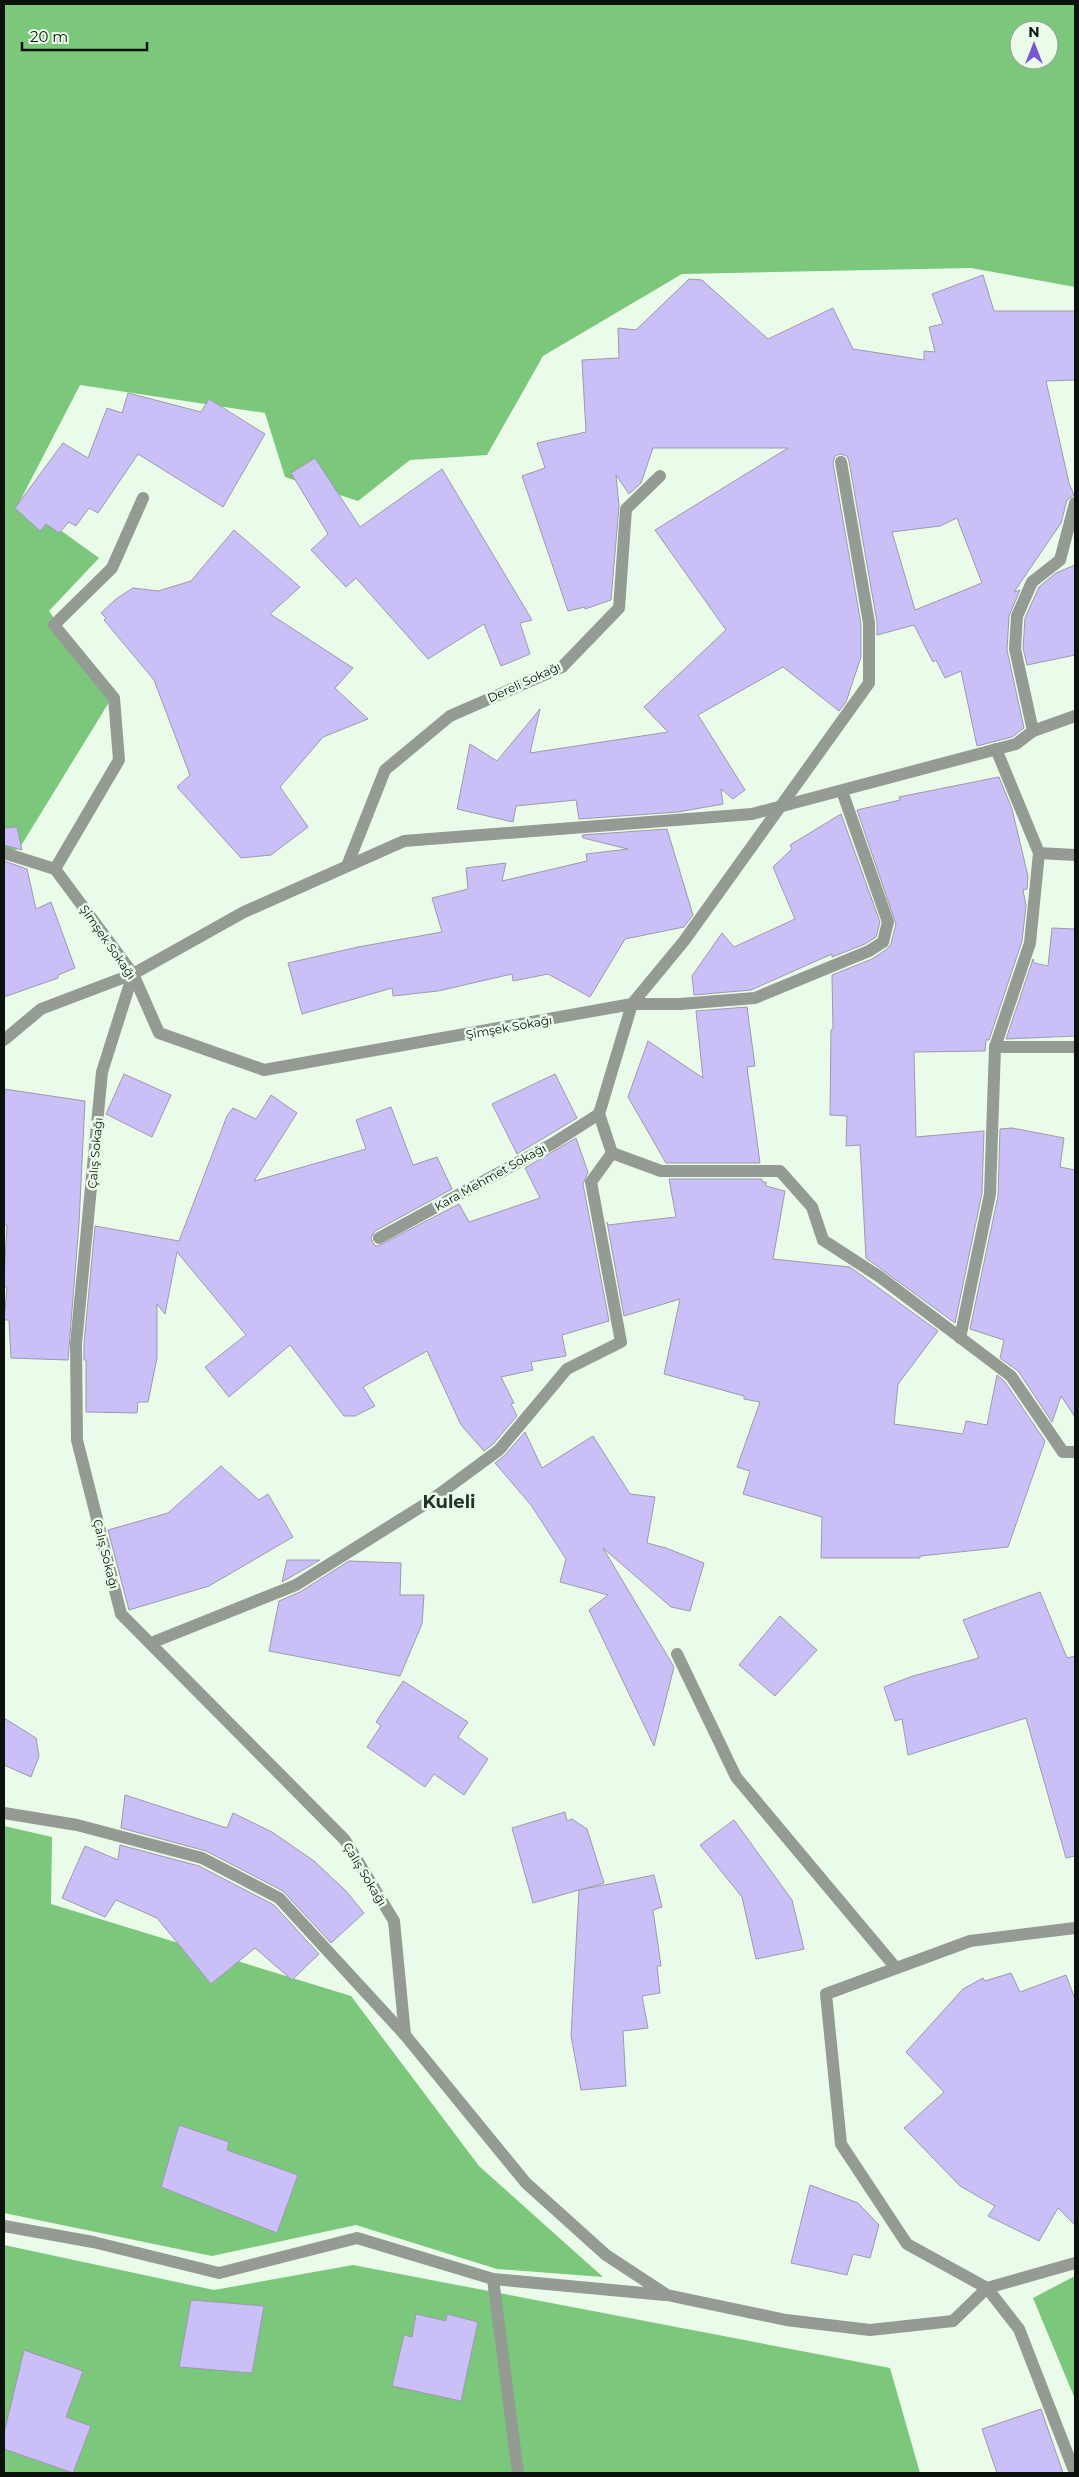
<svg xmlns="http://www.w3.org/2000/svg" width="1079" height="2477" viewBox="0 0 1079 2477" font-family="Montserrat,sans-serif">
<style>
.forest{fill:#7bc77c;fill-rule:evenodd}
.building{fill:#cac0f7;stroke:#9d99ad;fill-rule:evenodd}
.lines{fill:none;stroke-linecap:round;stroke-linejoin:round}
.minor{stroke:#949b93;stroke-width:12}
.labels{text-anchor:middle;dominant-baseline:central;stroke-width:5;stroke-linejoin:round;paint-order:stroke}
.street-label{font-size:12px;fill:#0b110b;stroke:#eafbe9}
.district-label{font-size:18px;font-weight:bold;fill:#243124;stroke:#eafbe9}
</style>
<rect width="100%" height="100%" fill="#eafbe9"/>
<g class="forest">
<path d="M4 4H1075V287L971 268 682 274 543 356 487 455 410 460 358 501 285 477 265 413 80 385 20 501 99 558 49 611 111 699 19 849 4 852ZM1019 30H1049V60H1019Z"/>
<polygon points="4,1826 52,1837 51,1904 351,1996 479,2166 603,2277 497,2269 356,2225 212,2256 4,2213"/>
<polygon points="4,2245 214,2290 353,2265 890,2368 920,2473 4,2473"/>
<polygon points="1075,2276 1075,2399 1033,2298"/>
</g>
<g class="building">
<path d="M983 275 994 311H1075V380L1046 381 1069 483 1074 495 1067 500 1061 523 1014 592 1020 590 1009 616 1007 650 1024 728 1012 737 977 746 961 671 945 678 936 660 933 662 914 625 877 635V622L849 461 847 456 840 454 835 456 833 463 861 624V657L846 702 839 711 783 667 698 715 745 790 733 799 721 789 723 804 678 812 579 819 576 800 516 806 513 822 457 809 470 744 497 761 540 709 530 753 668 732 644 707 726 630 655 530 788 448H653L641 483 629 494 616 475 619 506 611 600 585 609V607L568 611 522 476 545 468 537 443 586 432 582 360 619 358 618 328 636 330 689 279 702 280 768 339 833 308 853 349 924 360V351L935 352 929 327 943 324 932 294ZM957 518 982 583 915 610 892 532 940 526Z"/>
<polygon points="128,393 201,412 209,399 265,434 223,507 138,454 98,513 89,508 76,526 69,522 59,533 46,524 40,531 15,508 63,443 88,458 107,408 122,413"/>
<polygon points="315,458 360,527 442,469 532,620 520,623 530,654 501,666 484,624 428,659 356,578 346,587 311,550 328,534 291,473"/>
<polygon points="234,530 300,587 270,614 353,668 335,688 368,719 323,737 280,787 308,827 271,855 241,858 177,787 190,775 154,680 104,620 106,618 101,613 116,599 133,588 158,591 191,581"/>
<polygon points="1075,565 1075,655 1027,665 1023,648 1025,618 1039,587 1056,573"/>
<polygon points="999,777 1012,809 1028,876 1027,889 1023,890 1026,906 1022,941 989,1040 986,1040 985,1051 914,1052 916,1137 984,1131 982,1193 955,1323 866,1258 860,1145 846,1146 847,1116 830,1115 831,1030 833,1029 832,975 872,959 887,949 891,944 896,924 857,810 900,800 899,797"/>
<polygon points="841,814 880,922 876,937 865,944 832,957 832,954 751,990 694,995 692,976 722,933 734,947 795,919 773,867 792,849 790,845"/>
<polygon points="17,827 22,850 4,845 4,828"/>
<polygon points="667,829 693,915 684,927 625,939 590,997 548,974 513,981 512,974 438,991 393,996 392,988 302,1014 288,963 358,947 442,932 432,898 468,889 466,868 506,863 502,881 587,861 586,854 628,849 583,838 582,835"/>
<polygon points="4,861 27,869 36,909 51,902 75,968 58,975 58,978 4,997"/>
<polygon points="1052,928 1075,929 1075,1036 1006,1039 1033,959 1034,963 1048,966"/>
<polygon points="747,1007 755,1066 747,1067 760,1163 666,1163 628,1097 648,1041 703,1078 696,1011"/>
<polygon points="124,1074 171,1095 152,1137 106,1114"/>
<polygon points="555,1074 577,1118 517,1154 492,1104"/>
<polygon points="4,1089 85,1101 79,1223 68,1360 11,1358 9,1320 4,1320 7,1287 4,1287 4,1278 7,1225 4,1225"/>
<polygon points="271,1095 297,1113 254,1181 366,1149 356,1120 391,1107 413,1165 437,1157 452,1189 375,1231 371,1238 374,1245 378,1246 459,1204 469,1222 540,1198 525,1168 576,1138 588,1172 583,1184 609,1321 562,1335 566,1356 531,1362 533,1370 501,1377 514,1403 511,1404 517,1416 493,1444 484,1451 461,1425 427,1351 363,1387 375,1406 355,1416 344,1416 290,1345 229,1397 205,1367 246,1335 177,1252 165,1314 157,1304 157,1358 148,1402 138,1402 137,1413 86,1412 86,1360 84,1360 84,1344 95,1226 179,1241 227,1116 233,1108 256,1119"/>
<polygon points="1012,1128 1064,1138 1060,1167 1075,1170 1075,1417 1061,1396 1052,1422 1018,1371 1000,1358 1004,1340 970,1329 998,1196 1000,1129"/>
<polygon points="669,1179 762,1179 762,1182 766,1182 766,1186 785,1191 773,1259 850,1267 938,1331 898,1384 894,1424 963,1434 966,1421 987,1425 997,1375 1005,1382 1045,1441 1008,1547 920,1556 920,1558 821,1558 822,1517 743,1494 750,1471 737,1467 760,1402 744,1399 744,1396 664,1374 680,1299 624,1316 607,1222 608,1225 676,1217"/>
<polygon points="525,1432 542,1468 593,1436 630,1494 655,1497 647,1543 666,1548 704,1563 690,1611 671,1607 603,1548 674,1667 654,1746 589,1610 608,1595 560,1582 566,1559 531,1505 495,1463 505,1455"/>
<polygon points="221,1466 259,1500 268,1494 293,1537 209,1586 129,1610 108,1530 168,1513"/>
<polygon points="287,1560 320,1560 282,1582"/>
<polygon points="349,1561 401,1563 400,1595 424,1595 422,1624 400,1676 269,1651 279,1601 300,1592"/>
<polygon points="1040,1592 1067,1658 1075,1656 1075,1856 1066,1858 1026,1718 908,1755 902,1719 895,1721 884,1687 913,1676 979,1658 963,1620"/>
<polygon points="780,1616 817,1650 775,1696 739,1665"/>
<polygon points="403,1681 468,1722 458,1737 488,1759 464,1795 434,1774 425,1787 367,1747 381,1726 376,1722"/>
<polygon points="4,1718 36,1738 39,1756 31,1777 4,1765"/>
<polygon points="125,1795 227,1828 233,1813 272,1832 314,1861 345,1890 364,1913 331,1943 283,1891 206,1851 121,1828"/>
<polygon points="565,1812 567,1821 572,1819 587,1829 604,1883 533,1903 512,1828"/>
<polygon points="734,1820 792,1900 804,1949 756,1959 742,1897 700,1845"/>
<polygon points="120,1845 199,1866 274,1905 319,1954 292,1980 255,1948 211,1984 157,1918 116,1900 105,1917 62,1898 85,1846 118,1860"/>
<polygon points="654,1875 662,1907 653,1910 661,1966 657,1966 660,1993 642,1996 648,2028 623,2031 626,2086 581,2090 571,2036 579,1890"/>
<polygon points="1011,1973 1020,1992 1066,1975 1075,1999 1075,2225 1058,2208 1039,2241 988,2216 995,2206 960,2186 904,2128 944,2092 906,2052 963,1989 983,1978 985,1981"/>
<polygon points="179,2125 229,2142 227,2150 298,2175 277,2233 161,2187"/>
<polygon points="810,2185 858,2203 879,2225 870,2258 853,2254 847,2275 791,2263"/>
<polygon points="191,2300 264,2306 252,2373 179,2367"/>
<polygon points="416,2314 446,2321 447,2314 478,2322 461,2401 392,2386 404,2335 412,2337"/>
<polygon points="24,2350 83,2371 66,2417 91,2426 73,2473 4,2449 4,2433"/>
<polygon points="1041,2409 1063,2473 997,2473 982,2429"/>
</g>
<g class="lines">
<g class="minor">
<polyline points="841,462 869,623 869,683 684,941 632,1004 599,1114 612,1153 661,1171 780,1171 812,1207 823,1240 880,1277 1011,1376 1063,1452 1075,1452"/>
<polyline points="143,498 112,568 54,625 114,698 119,760 55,869 133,974 159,1033 264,1070 632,1004 680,1004 755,998 869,951 883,942 888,922 842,791"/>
<polyline points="1033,731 1075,716"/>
<polyline points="4,853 55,869"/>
<polyline points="1039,853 1075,855"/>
<polyline points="347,866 385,770 450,716 562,667 619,608 626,509 660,476"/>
<polyline points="133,974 102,1072 76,1344 77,1440 121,1614 345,1840 394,1921 405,2035"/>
<polyline points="4,1040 41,1009 133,974 244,912 404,841 752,814 1016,744 1033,731 1015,649 1017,616 1032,582 1060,560 1075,503"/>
<polyline points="995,1047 1075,1047"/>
<polyline points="379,1238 552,1144 599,1114"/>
<polyline points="960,1338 990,1194 995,1047 1030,943 1039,853 996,749"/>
<polyline points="151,1643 296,1585 427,1503 499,1450 567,1369 621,1342 591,1182 612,1153"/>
<polyline points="677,1654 736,1777 896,1968"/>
<polyline points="4,1813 77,1825 202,1858 279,1898 405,2035 526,2183 606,2255 667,2295 786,2320 870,2330 953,2321 987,2288 1075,2263"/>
<polyline points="4,2226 93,2242 219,2273 357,2238 493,2279 665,2295"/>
<polyline points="493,2279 518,2473"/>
<polyline points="1075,2473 1019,2329 987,2288 907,2244 841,2144 826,1994 970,1941 1075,1928"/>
</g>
</g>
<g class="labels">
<g class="street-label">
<text transform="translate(524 682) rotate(-25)">Dereli Sokağı</text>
<text transform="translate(108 942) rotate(55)">Şimşek Sokağı</text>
<text transform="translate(509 1027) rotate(-10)">Şimşek Sokağı</text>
<text transform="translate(95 1153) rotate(-85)">Çalış Sokağı</text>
<text transform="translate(490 1177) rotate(-29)">Kara Mehmet Sokağı</text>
<text transform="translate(106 1554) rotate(76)">Çalış Sokağı</text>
<text transform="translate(365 1874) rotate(59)">Çalış Sokağı</text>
</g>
<g class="district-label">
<text x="449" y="1502">Kuleli</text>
</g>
</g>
<rect width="1079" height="2477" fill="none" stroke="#0b110b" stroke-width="10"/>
<g transform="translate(1034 45)"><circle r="24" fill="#eafbe9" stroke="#919d90"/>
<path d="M0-4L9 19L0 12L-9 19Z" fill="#7a56d0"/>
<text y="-8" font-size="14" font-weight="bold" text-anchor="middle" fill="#0b110b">N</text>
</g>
<path d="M22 42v8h125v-8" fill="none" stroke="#0b110b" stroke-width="2.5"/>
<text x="30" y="42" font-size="15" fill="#0b110b" stroke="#eafbe9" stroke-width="4" paint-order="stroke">20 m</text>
</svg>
